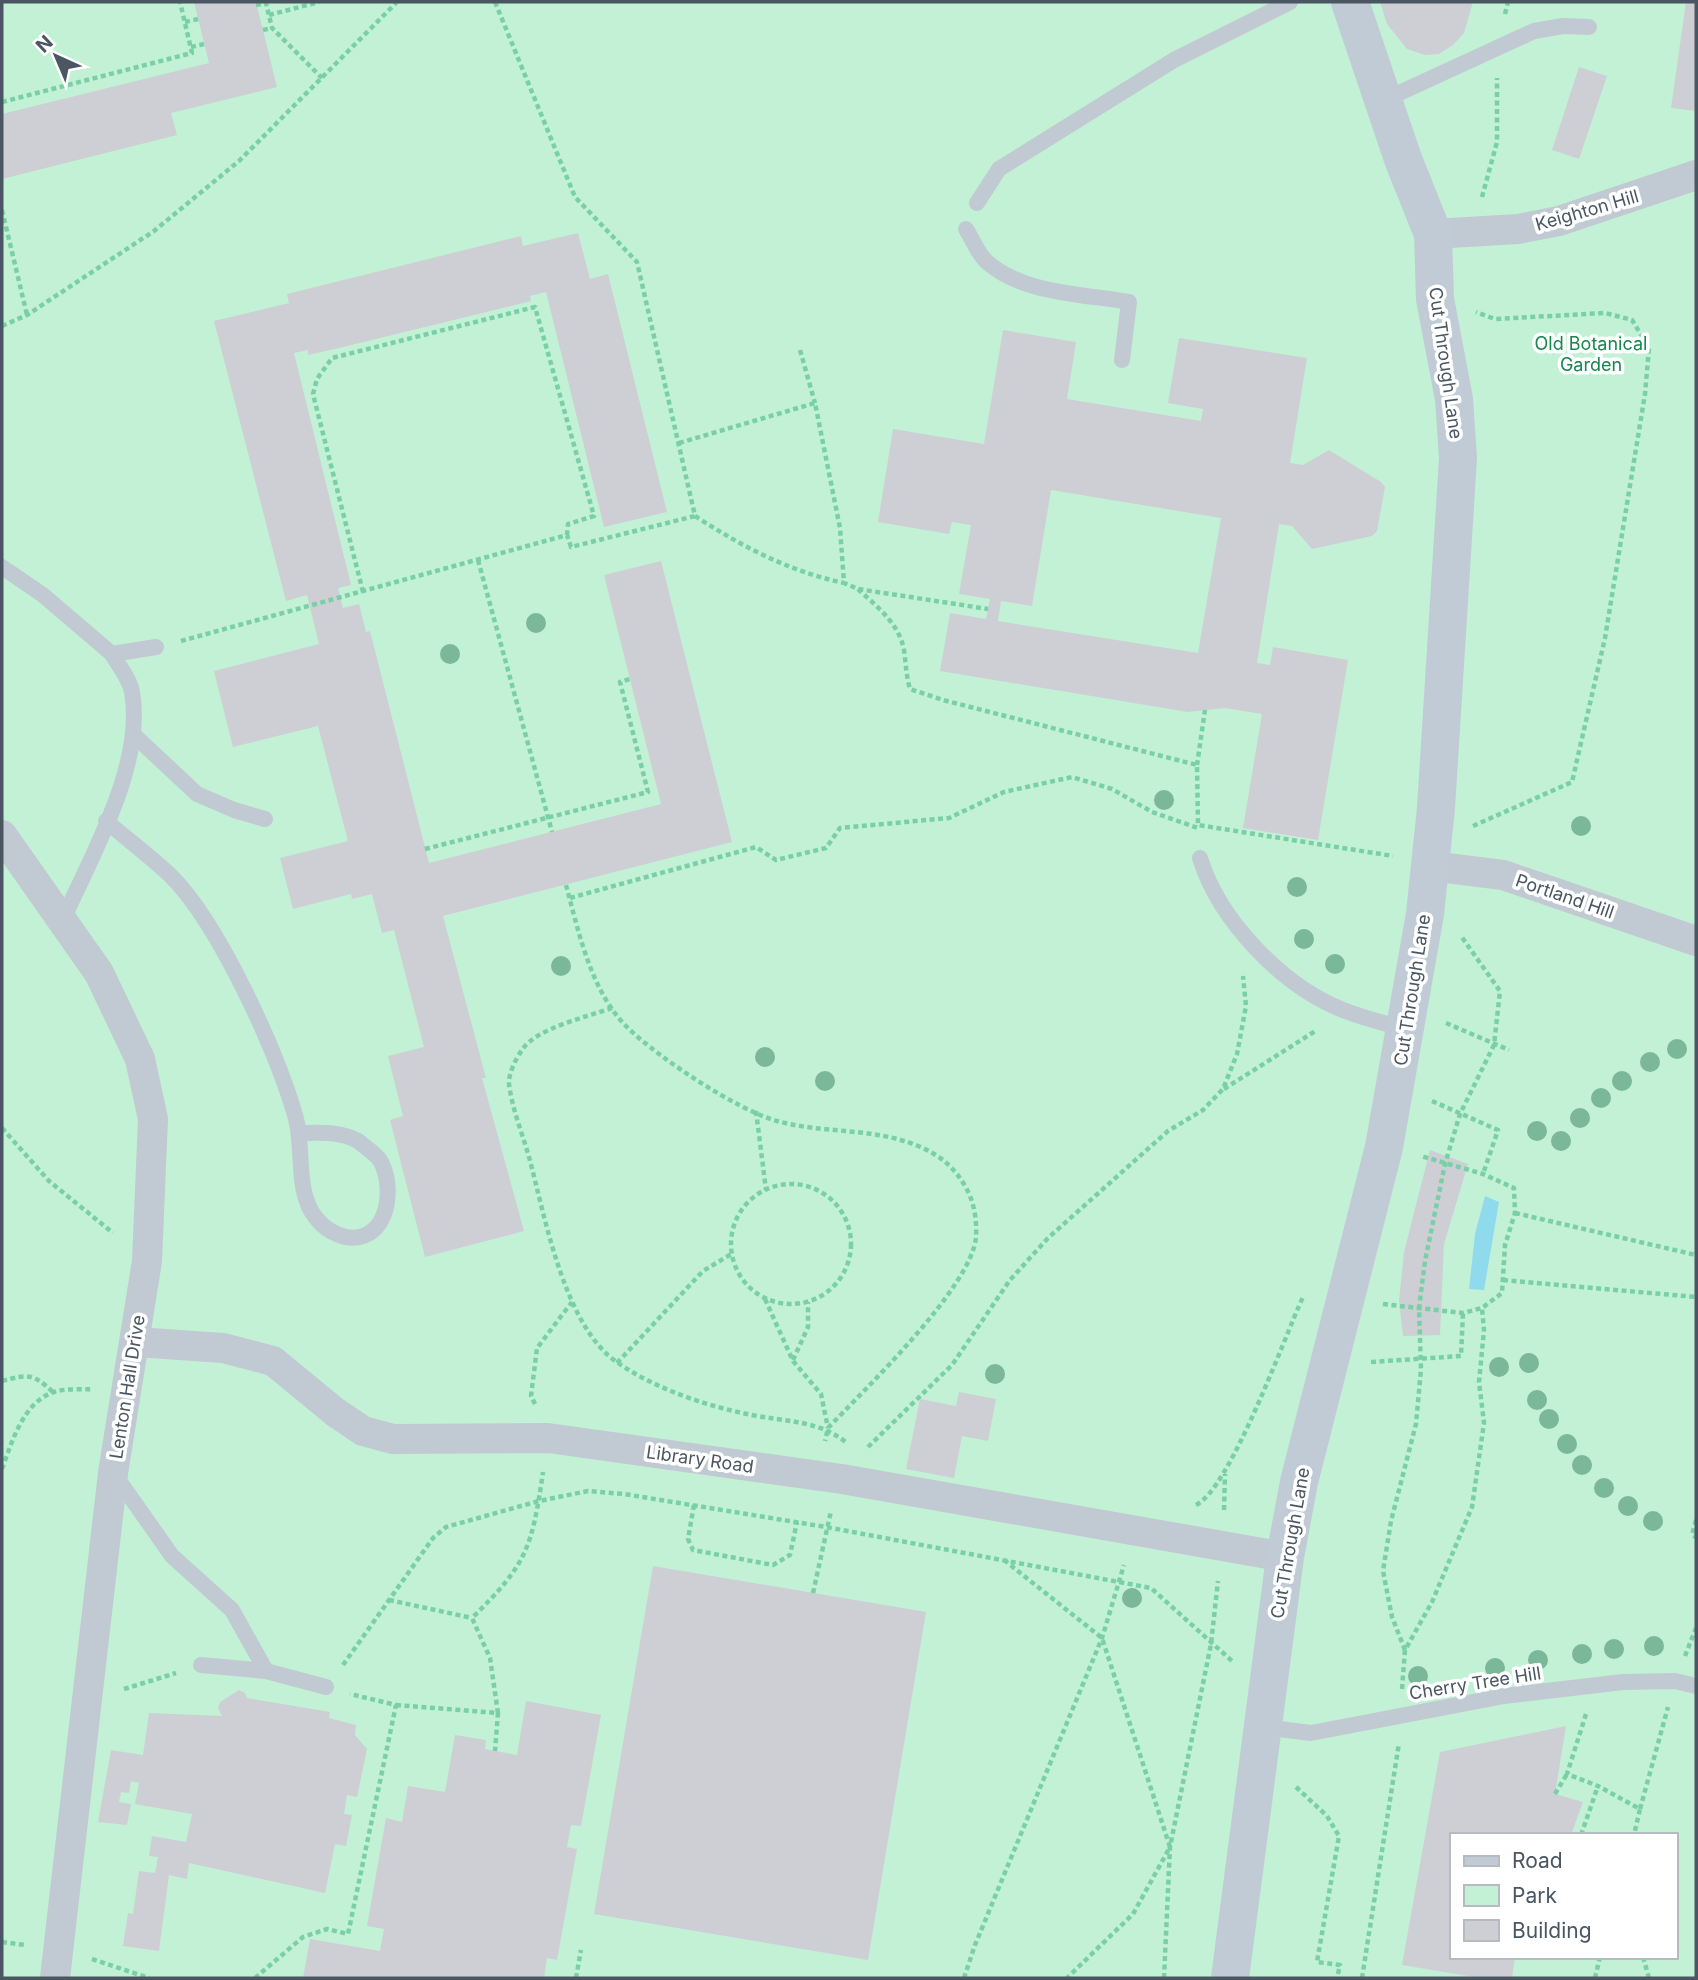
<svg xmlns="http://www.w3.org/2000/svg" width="1698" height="1980" viewBox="0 0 1698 1980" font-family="Inter,sans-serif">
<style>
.green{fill:#c3f1d5;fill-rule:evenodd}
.water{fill:#90daee}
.building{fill:#cdcfd5;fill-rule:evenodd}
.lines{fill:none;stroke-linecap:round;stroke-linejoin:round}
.path{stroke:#7ad0a6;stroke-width:4.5;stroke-dasharray:5 3.5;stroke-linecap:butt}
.lane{stroke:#c1cad2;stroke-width:16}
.street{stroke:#c1cad2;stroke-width:30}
.secondary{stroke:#c1cbd6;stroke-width:38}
.tree{fill:#7bb799}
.labels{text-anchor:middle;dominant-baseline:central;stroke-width:7;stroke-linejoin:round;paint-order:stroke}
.street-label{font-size:18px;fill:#4a5661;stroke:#fff}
.park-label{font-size:18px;fill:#17864f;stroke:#fff}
</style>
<rect width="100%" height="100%" fill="#f5f3f3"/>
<path class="green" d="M2 2H1696V1978H2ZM1451 1835H1675V1957H1451Z"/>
<polygon class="water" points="1485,1196 1499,1202 1484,1290 1469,1289 1475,1234"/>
<g class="building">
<polygon points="194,2 256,2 277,87 171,113 177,135 2,179 2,114 209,63"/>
<polygon points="1380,2 1473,2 1464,33 1453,45 1439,54 1425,55 1407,49 1387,24"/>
<polygon points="1686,2 1696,2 1696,111 1671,108"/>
<polygon points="1579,67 1607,76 1579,159 1552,150"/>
<polygon points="578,233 590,279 608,274 667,512 604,527 546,292 530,296 531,301 339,348 308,355 308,350 294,353 351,585 338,588 343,608 359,604 366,632 370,631 429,863 661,804 604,575 661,561 732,842 443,916 486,1078 482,1078 524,1231 425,1257 390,1120 403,1116 388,1056 424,1047 394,930 382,933 372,894 352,899 351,894 293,909 280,858 348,841 318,726 233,747 214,671 319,644 307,595 286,601 214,321 289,303 287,294 521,236 523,246"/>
<path d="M1003 330 1076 342 1067 399 1201 421 1203 409 1168 403 1179 338 1307 358 1290 463 1303 465 1329 450 1381 482 1385 487 1377 531 1372 536 1312 549 1292 526 1279 524 1257 663 1270 665 1273 647 1348 660 1318 840 1243 828 1262 714 1225 708 1188 712 940 671 950 613 986 619 990 599 959 594 971 525 952 522 949 534 878 522 893 429 984 444ZM1051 490 1221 518 1198 653 998 621 1001 601 1032 606Z"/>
<polygon points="1430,1150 1468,1164 1444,1244 1440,1335 1403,1336 1399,1301 1404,1252"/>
<polygon points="959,1392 996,1399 988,1441 962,1436 954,1478 906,1469 920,1399 956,1406"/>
<polygon points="653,1566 926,1612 868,1960 594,1914"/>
<polygon points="239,1690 245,1693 247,1698 330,1712 329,1718 356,1725 355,1735 367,1749 357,1797 347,1795 344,1814 352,1815 346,1846 335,1844 325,1893 189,1863 187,1879 169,1875 159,1951 123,1946 128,1913 133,1914 139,1871 155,1873 158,1857 149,1856 152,1836 186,1842 192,1814 135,1804 139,1783 131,1781 129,1793 121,1792 119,1802 131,1804 127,1825 98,1822 111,1750 143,1755 149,1713 222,1716 218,1708 220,1702"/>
<polygon points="526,1701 601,1715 581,1826 571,1825 567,1847 577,1849 557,1960 547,1958 544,1978 303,1978 310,1939 380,1951 384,1929 367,1926 386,1818 402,1822 408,1786 445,1792 455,1735 486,1740 485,1749 517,1755"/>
<polygon points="1566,1726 1555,1794 1583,1802 1571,1835 1451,1835 1451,1957 1515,1957 1512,1978 1480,1978 1402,1965 1440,1752"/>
</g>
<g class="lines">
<g class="path">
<path d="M495 2 575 197 637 262 695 516C743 547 788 571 844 583"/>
<polyline points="256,5 266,3 272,28 322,78"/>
<polyline points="1505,14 1508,2"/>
<polyline points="269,15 319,2"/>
<polyline points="185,22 198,19"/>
<polyline points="263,30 272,28"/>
<polyline points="191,47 204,44"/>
<polyline points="2,102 192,53 180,2"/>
<polyline points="1482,197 1497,142 1497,78"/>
<polyline points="2,210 27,315"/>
<polyline points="2,326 27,315 154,231 239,161 397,2"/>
<polyline points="800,350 815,403"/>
<polyline points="679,443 815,403 840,528 844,583 858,589 988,609"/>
<polyline points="478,560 552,832"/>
<path d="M858 589C877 607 899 623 904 650 906 664 906 675 910 689L943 700 1197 765 1198 825 1393 856"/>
<polyline points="363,592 313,394 317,379 332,358 535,307 594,516 568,524 567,535"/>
<polyline points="181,641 567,535 571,547 695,516"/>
<polyline points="1197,765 1205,710"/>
<polyline points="1473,826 1572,782 1605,638 1645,394 1649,348 1632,320 1605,313 1495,319 1476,312"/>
<polyline points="425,849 648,792 620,682 630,679"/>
<path d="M566 885C579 933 591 993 629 1029 659 1058 737 1110 777 1121 823 1134 873 1127 918 1146 940 1155 954 1167 965 1186 974 1201 977 1219 976 1237 972 1287 864 1390 828 1428L825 1441"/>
<polyline points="570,898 756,847 776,860 826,848 840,828 949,818 1004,792 1072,777 1112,789 1152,812 1198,828"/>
<path d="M612 1008C587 1017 536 1028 522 1050 516 1058 508 1075 509 1084 512 1108 522 1133 529 1157 545 1216 564 1327 618 1363 656 1389 706 1406 752 1415 787 1422 818 1420 847 1443"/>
<polyline points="1446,1023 1509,1050"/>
<polyline points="1224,1089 1317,1030"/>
<polyline points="1432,1101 1498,1130 1483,1174"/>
<polyline points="756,1111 766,1190"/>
<polyline points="2,1128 49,1181 113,1233"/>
<circle cx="791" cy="1244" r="60"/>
<polyline points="1515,1213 1696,1255"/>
<polyline points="1503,1280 1696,1297"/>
<polyline points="765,1299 793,1361 821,1394 828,1428"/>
<polyline points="1383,1304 1463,1313 1482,1308 1502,1293 1505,1245 1515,1213 1514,1188 1483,1174 1421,1156"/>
<polyline points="793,1360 808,1327 808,1302"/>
<polyline points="1371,1362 1461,1356 1463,1313"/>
<polyline points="617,1363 703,1271 733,1253"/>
<path d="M2 1381C29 1374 32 1373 53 1392"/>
<polyline points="535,1404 531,1396 537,1348 572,1302"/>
<polyline points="868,1447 952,1365 1010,1280 1048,1238 1168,1131 1203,1110 1223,1089 1237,1054 1246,1006 1243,976"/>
<path d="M2 1469C12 1442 23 1402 54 1392 66 1388 81 1390 93 1389"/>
<polyline points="694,1505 688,1539 693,1550 773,1565 790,1555 797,1522"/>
<path d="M1196 1505C1230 1489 1284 1338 1303 1297"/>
<polyline points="1224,1510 1225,1474"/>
<polyline points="1696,1520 1692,1535 1696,1537"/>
<polyline points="1004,1560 1102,1638 1170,1847 1133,1914 1067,1978"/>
<polyline points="813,1593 831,1511"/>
<polyline points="389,1600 472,1618"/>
<polyline points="1405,1650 1392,1617 1383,1571 1391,1521 1416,1424 1421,1369 1419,1308 1425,1261 1445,1164 1460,1114 1494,1045 1500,991 1461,936"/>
<polyline points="1685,1656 1696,1628"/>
<polyline points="343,1665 433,1538 446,1527 539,1501 588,1491 624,1494 826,1527 1151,1588 1232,1661"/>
<polyline points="124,1689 176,1673"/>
<polyline points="1402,1689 1405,1650 1432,1602 1472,1507 1484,1423 1479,1382 1484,1330 1482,1308"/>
<polyline points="396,1705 498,1713 495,1751"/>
<path d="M498 1713 490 1658 472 1618C527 1564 532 1548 543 1472"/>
<polyline points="1586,1714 1567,1774 1598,1786 1640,1809 1634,1835"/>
<polyline points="1296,1787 1327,1816 1339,1836 1317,1962 1340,1965 1337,1978"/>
<polyline points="1555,1794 1567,1774"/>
<polyline points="1640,1809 1668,1707"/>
<polyline points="1581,1835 1598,1786"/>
<polyline points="2,1942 25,1945"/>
<polyline points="1643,1957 1649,1978"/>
<polyline points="92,1959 149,1978"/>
<polyline points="255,1978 303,1937 327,1929 348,1934 396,1705 350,1694"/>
<polyline points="576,1978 581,1950"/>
<polyline points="964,1978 975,1945 1102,1638 1124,1565"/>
<polyline points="1164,1978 1170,1847 1211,1644 1218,1581"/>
<polyline points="1362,1978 1399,1743"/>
<polyline points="1595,1978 1600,1957"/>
</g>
<g class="lane">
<polyline points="1384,100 1534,31 1563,26 1589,27"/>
<polyline points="977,203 999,169 1174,60 1290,2"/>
<path d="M966 229C973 240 978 254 987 262 1023 294 1084 294 1129 302L1122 360"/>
<polyline points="2,567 43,595 112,654 156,647"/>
<polyline points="135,736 197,794 234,810 265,819"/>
<path d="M106 821C127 839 151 857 171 876 219 924 276 1050 295 1115 305 1147 294 1191 316 1218 326 1231 346 1242 363 1236 390 1227 393 1185 381 1162 378 1155 364 1146 358 1141 340 1131 320 1133 301 1133"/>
<path d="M1200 858C1219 920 1282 986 1343 1010 1363 1018 1384 1023 1405 1029"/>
<path d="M62 922C91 856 145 765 132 692 130 679 118 665 112 654"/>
<polyline points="115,1475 172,1556 232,1610 266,1671"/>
<polyline points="201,1665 266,1671 326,1687"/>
<polyline points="1263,1727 1311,1733 1504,1696 1623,1682 1675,1681 1696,1686"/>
</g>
<g class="street">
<polyline points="1433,234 1518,229 1559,221 1696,175"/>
<polyline points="2,835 99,973 140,1059 153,1119 147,1261 113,1473 55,1978"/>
<polyline points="1431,866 1503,875 1696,941"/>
<polyline points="136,1342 223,1348 273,1361 335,1412 363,1431 393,1439 548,1438 842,1479 1285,1557"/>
</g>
<polyline class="secondary" points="1230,1978 1285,1557 1299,1482 1384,1147 1425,914 1436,808 1458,458 1454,399 1435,299 1433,234 1403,159 1350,2"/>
</g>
<g class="tree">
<circle cx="536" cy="623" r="10"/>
<circle cx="450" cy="654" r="10"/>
<circle cx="1164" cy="800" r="10"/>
<circle cx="1581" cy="826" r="10"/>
<circle cx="1297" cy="887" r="10"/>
<circle cx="1304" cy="939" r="10"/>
<circle cx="1335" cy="964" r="10"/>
<circle cx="561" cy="966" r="10"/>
<circle cx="1677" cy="1049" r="10"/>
<circle cx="765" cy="1057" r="10"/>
<circle cx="1650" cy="1062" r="10"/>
<circle cx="825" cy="1081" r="10"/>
<circle cx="1622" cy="1081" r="10"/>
<circle cx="1601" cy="1098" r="10"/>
<circle cx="1580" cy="1118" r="10"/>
<circle cx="1537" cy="1131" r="10"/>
<circle cx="1561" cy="1141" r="10"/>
<circle cx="1529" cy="1363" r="10"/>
<circle cx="1499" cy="1367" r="10"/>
<circle cx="995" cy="1374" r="10"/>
<circle cx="1537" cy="1400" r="10"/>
<circle cx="1549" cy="1419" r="10"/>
<circle cx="1567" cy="1444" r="10"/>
<circle cx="1582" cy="1465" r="10"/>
<circle cx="1604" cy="1488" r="10"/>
<circle cx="1628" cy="1506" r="10"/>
<circle cx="1653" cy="1521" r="10"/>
<circle cx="1132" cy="1598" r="10"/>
<circle cx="1654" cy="1646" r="10"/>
<circle cx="1614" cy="1649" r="10"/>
<circle cx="1582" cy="1654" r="10"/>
<circle cx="1538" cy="1660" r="10"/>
<circle cx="1495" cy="1668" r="10"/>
<circle cx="1418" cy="1676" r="10"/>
</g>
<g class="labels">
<g class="street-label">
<text transform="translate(1587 210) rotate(-16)">Keighton Hill</text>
<text transform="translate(1446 363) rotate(82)">Cut Through Lane</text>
<text transform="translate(1565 896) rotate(19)">Portland Hill</text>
<text transform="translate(1412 990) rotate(-81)">Cut Through Lane</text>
<text transform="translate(127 1387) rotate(-81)">Lenton Hall Drive</text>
<text transform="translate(700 1459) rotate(8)">Library Road</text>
<text transform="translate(1290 1543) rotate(-80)">Cut Through Lane</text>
<text transform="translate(1475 1683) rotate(-9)">Cherry Tree Hill</text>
</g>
<g class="park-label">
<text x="1591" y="343">Old Botanical<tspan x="1591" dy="21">Garden</tspan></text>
</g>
</g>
<rect width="1698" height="1980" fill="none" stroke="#4a5661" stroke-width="7"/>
<rect x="1450" y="1833" width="228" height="126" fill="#ffffff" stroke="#b7bbc0" stroke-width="2"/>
<rect x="1464" y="1856" width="35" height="10" fill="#c1cbd6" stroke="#b7bbc0" stroke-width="2"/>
<text x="1512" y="1868" font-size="21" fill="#4a5661">Road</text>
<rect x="1464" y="1885" width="35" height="21" fill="#c3f1d5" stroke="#b7bbc0" stroke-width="2"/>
<text x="1512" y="1903" font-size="21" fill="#4a5661">Park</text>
<rect x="1464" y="1920" width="35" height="21" fill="#cdcfd5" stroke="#b7bbc0" stroke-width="2"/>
<text x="1512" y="1938" font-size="21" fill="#4a5661">Building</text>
<g transform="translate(56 56) rotate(316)" stroke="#ffffff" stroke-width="5" paint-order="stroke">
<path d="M0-5L12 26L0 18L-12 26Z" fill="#4a5661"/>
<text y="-10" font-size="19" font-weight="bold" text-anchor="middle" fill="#4a5661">N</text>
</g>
</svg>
